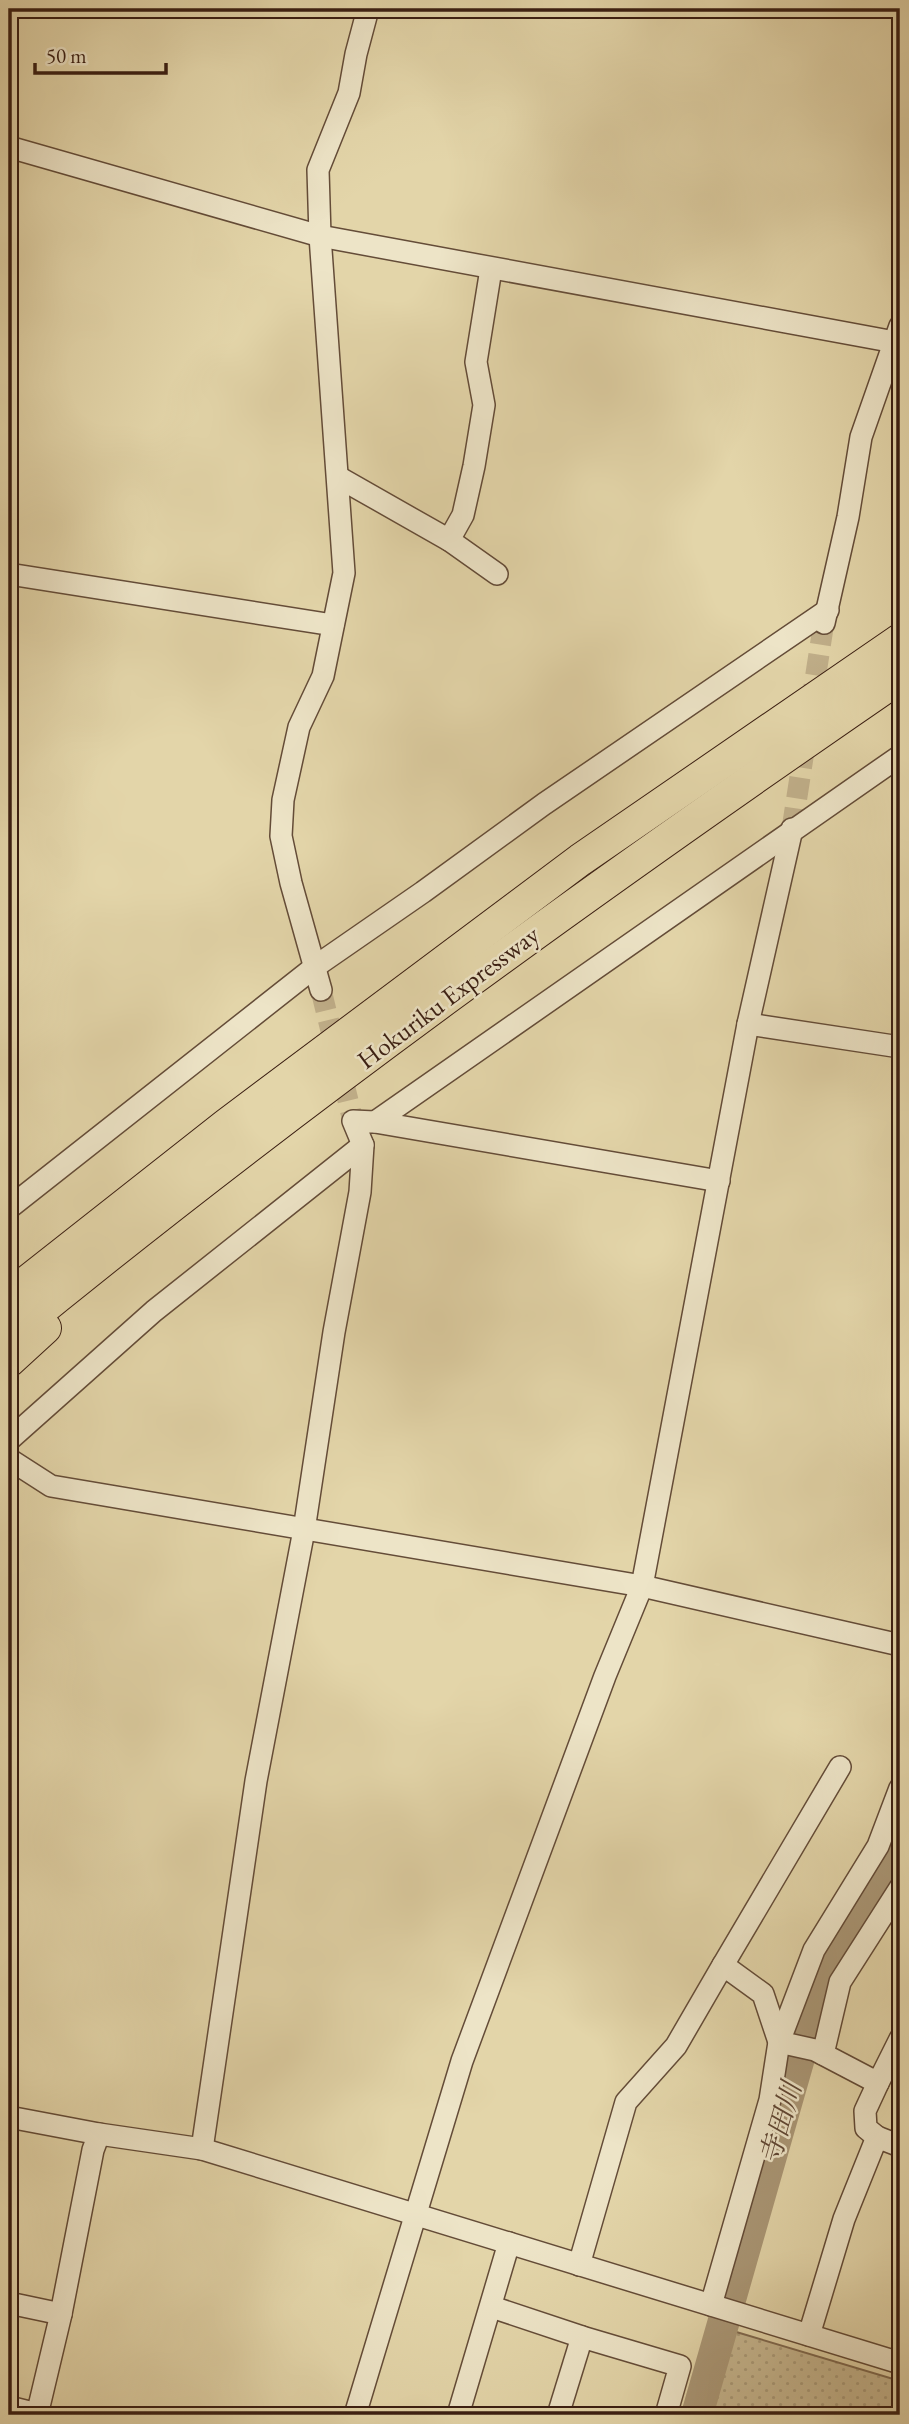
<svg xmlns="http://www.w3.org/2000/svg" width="909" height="2424" viewBox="0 0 909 2424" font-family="'EB Garamond','Noto Serif JP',serif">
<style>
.grass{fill:url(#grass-dots);stroke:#806a50;stroke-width:2}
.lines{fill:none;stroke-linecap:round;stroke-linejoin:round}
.river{stroke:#aa9776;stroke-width:32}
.minor-tunnel{stroke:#c1b08b;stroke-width:21;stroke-dasharray:21 10;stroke-linecap:butt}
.minor-casing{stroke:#644c38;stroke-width:24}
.highway-casing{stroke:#3a1e12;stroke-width:34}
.minor{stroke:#ede4c7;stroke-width:21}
.highway{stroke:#e3d5a9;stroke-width:32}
.labels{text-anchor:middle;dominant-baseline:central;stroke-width:5;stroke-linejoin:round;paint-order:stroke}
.street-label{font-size:26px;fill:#3a1e12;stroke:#ede4c7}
.water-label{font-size:28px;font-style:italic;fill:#614835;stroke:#ede4c7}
</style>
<defs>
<pattern id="grass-dots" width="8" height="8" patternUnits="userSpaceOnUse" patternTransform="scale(1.75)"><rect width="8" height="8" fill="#c6b68f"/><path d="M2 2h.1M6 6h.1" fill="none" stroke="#ab9c7a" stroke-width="1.8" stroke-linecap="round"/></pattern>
</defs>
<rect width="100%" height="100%" fill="#e3d5a9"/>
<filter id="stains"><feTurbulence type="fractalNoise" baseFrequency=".00286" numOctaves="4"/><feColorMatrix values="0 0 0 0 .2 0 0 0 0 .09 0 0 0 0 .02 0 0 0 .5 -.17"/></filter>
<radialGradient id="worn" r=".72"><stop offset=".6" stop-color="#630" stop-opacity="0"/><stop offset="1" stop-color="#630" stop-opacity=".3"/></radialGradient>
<polygon class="grass" points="733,2331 900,2381 900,2398 894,2415 706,2415"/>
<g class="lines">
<polyline class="river" points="697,2415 823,1974 896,1865 900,1848"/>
<g class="minor-tunnel">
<polyline points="811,706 823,628"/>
<polyline points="792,829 806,738"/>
<polyline points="321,990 353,1121"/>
</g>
<g class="minor-casing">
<g id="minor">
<polyline points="9,147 320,236 900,343"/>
<polyline points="491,269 476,362 484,405 474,466 463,515 449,540 497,574"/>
<polyline points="338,477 449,540"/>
<polyline points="9,574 333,625"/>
<polyline points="824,623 848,517 861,437 900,326"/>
<polyline points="321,990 291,883 281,836 283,800 299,727 323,676 344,573 320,236 318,170 349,93 356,54 368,9"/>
<polyline points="748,1024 900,1047"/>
<polyline points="375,1122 900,756"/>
<polyline points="9,1208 316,966 423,892 544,804 828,610"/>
<polyline points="9,1440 154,1311 363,1145"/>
<polyline points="9,1459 51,1486 642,1586 900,1645"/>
<polyline points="723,1965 840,1767"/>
<polyline points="823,2054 840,1982 900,1888"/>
<polyline points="9,2117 99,2134 202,2149 900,2363"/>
<polyline points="877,2137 866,2128 865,2111 878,2083"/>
<polyline points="202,2149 256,1781 304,1530 334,1332 360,1192 363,1145 353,1121 375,1122 719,1181"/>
<polyline points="579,2265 626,2102 676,2046 723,1965 763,1994 779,2042 815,2050 878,2083 900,2039"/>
<polyline points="9,2303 61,2314"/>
<polyline points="711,2305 770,2100 779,2042 814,1950 878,1846 900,1788"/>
<polyline points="492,2307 582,2337 680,2366 666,2415"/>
<polyline points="809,2335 844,2219 877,2137 900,2146"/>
<polyline points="9,2407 37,2414"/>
<polyline points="37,2415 61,2314 93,2150 99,2134"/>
<polyline points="355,2415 462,2061 605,1676 642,1586 748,1024 792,829"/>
<polyline points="458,2415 509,2243"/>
<polyline points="558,2415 582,2337"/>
</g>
</g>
<g class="highway-casing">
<g id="highway">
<polyline points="9,1296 226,1125 580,860 900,640"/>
<path d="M9 1336C295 1102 596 886 900 677"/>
<polyline points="9,1361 45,1328"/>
</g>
</g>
<use href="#minor" class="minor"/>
<use href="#highway" class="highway"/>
</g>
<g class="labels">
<g class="street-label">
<text transform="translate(448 997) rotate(-37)">Hokuriku Expressway</text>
</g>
<g class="water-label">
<text transform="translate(780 2123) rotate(-74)">寺田川</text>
</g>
</g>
<rect width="909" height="2424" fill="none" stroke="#e3d5a9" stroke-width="35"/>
<rect x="10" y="10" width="888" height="2403" fill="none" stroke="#3a1e12" stroke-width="3.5"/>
<rect x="18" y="18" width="874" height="2389" fill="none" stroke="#3a1e12" stroke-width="2"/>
<path d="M35 63v10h131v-10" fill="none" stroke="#3a1e12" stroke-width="3.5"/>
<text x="46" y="63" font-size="21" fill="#3a1e12" stroke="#ede4c7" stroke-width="5" paint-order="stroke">50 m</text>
<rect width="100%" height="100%" filter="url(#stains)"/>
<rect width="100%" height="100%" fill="url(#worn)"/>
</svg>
